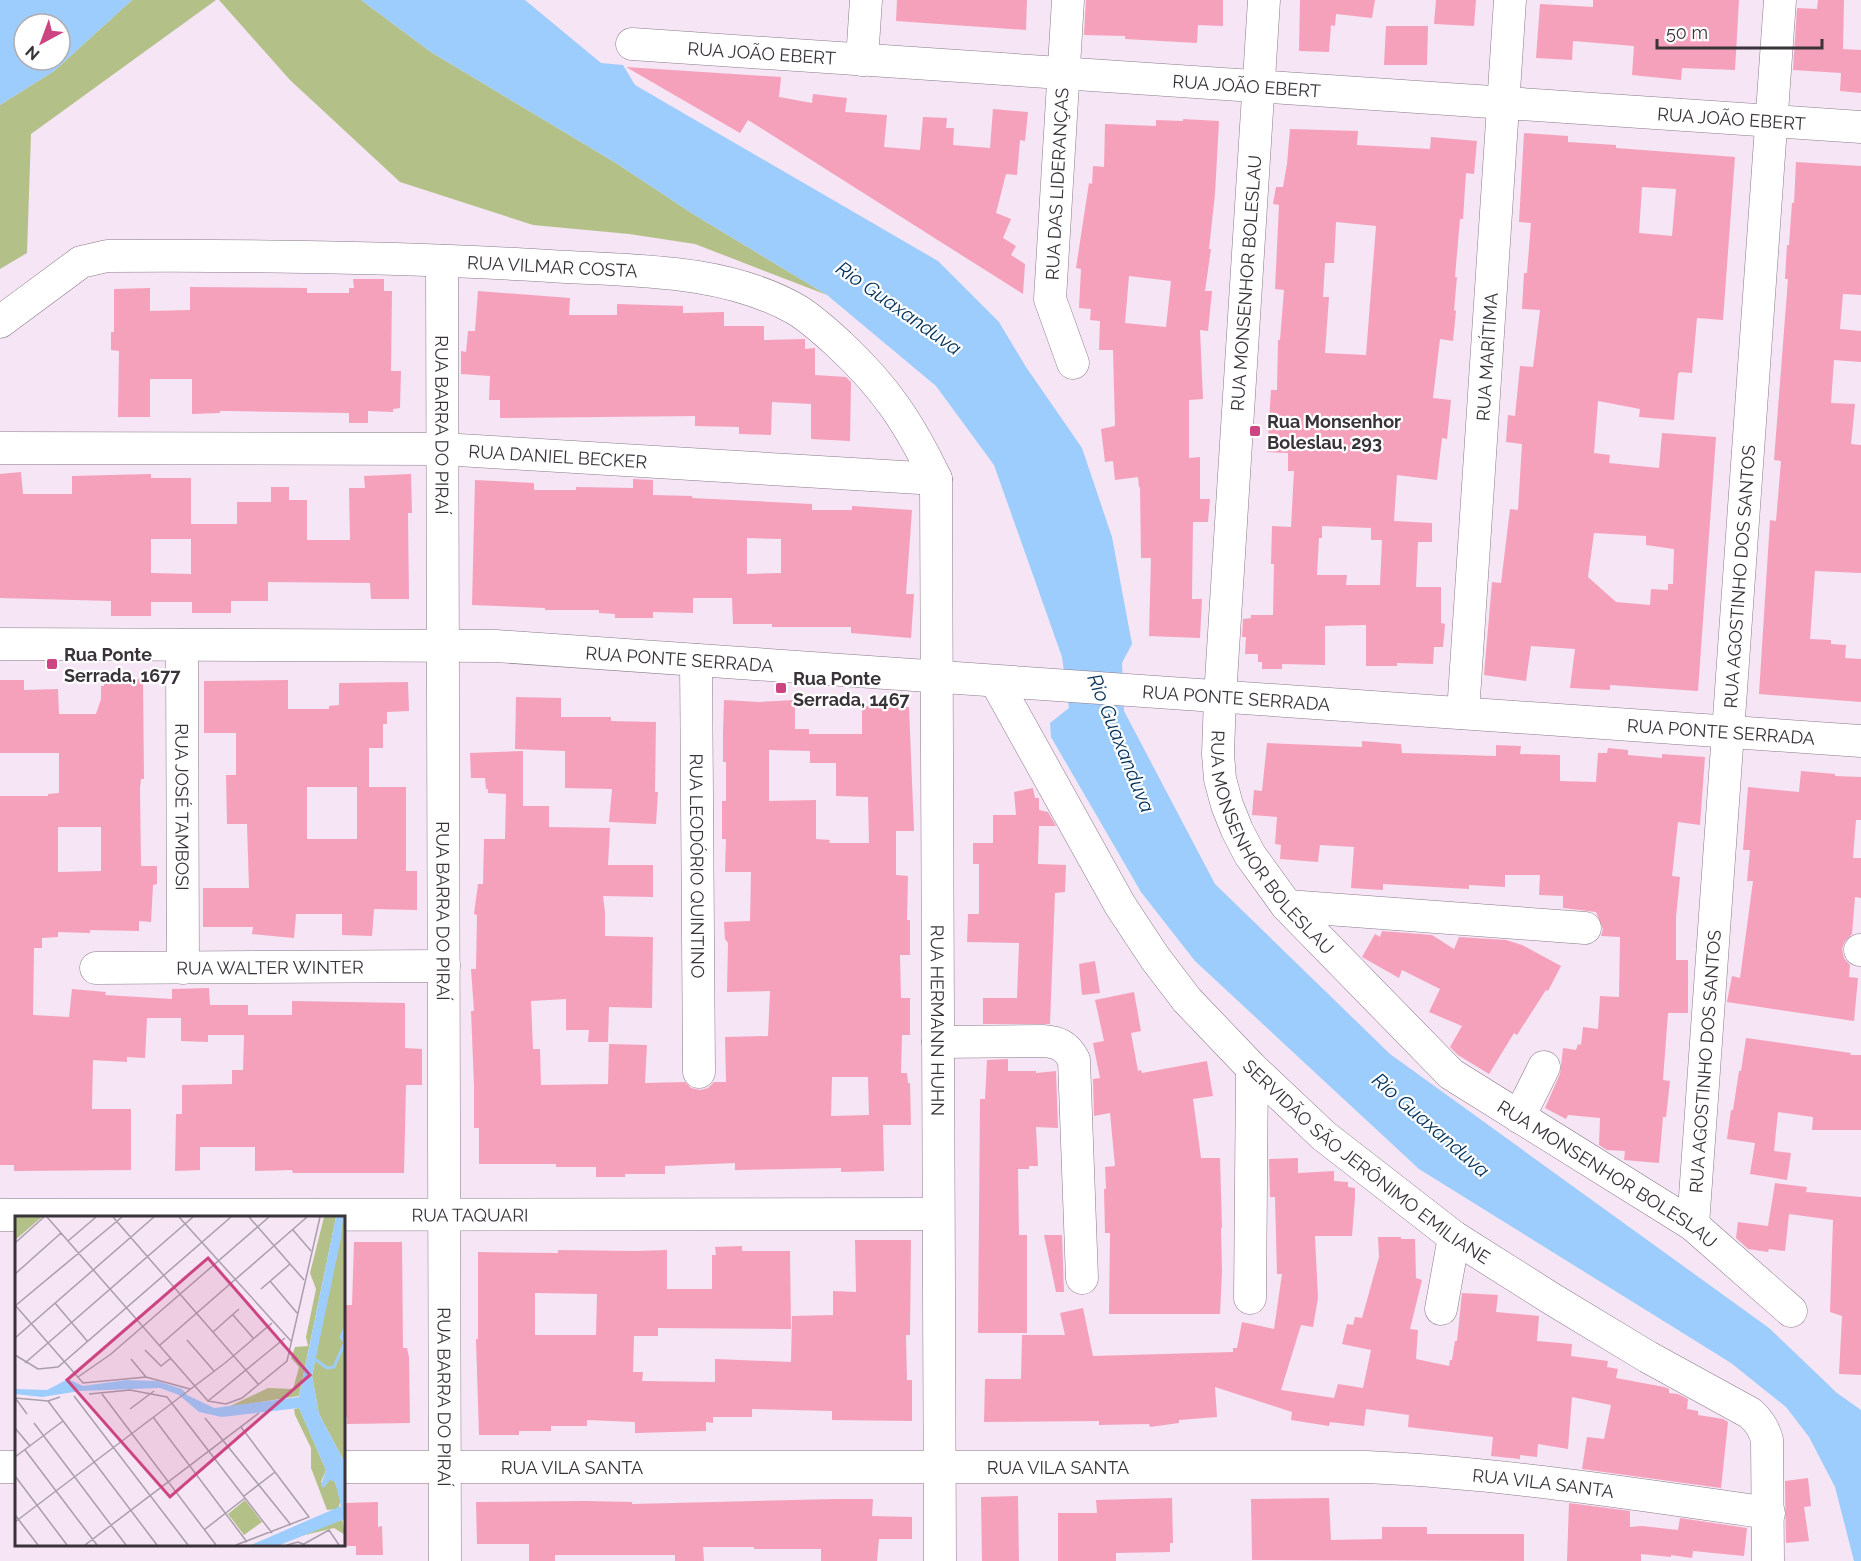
<svg xmlns="http://www.w3.org/2000/svg" width="1861" height="1561" viewBox="0 0 1861 1561" font-family="Raleway,sans-serif">
<style>
.green{fill:#b3c189}
.water{fill:#9dcdfd;fill-rule:evenodd}
.building{fill:#f6a1bb;fill-rule:evenodd}
.lines{fill:none;stroke-linecap:round;stroke-linejoin:round}
.minor-casing{stroke:#897b89;stroke-width:33}
.minor{stroke:#fff;stroke-width:32}
.poi-dot{fill:#cc4582;stroke:#fff;stroke-width:2}
.labels{text-anchor:middle;dominant-baseline:central;stroke-width:4.5;stroke-linejoin:round;paint-order:stroke}
.street-label{font-size:18px;fill:#393339;stroke:#fff}
.poi-label{font-size:18px;font-weight:bold;fill:#393339;stroke:#fff;text-anchor:start}
.water-label{font-size:20px;font-style:italic;fill:#053258;stroke:#fff}
.inset-river{fill:none;stroke:#9dcdfd;stroke-width:3}
.inset-road{fill:none;stroke:#aa9eaa;stroke-width:1.5}
.view{fill:#cc4582;fill-opacity:0.15;stroke:#cc4582;stroke-width:3}
.inset-edge{fill:none;stroke:#393339;stroke-width:3}
</style>
<rect width="100%" height="100%" fill="#f5e5f5"/>
<g class="green">
<polygon points="132,0 216,0 31,134 27,253 0,269 0,105 54,71"/>
<polygon points="219,0 361,0 431,52 616,163 693,214 827,295 695,244 629,234 533,225 400,182 290,80"/>
</g>
<g class="water">
<path d="M0 0H132L54 71 0 105ZM24 24H60V60H24Z"/>
<polygon points="361,0 525,0 601,63 623,65 635,85 938,261 999,322 1026,367 1082,448 1112,537 1132,644 1122,663 1124,711 1215,884 1390,1054 1769,1328 1837,1393 1861,1410 1861,1561 1854,1561 1835,1487 1809,1437 1786,1407 1731,1363 1419,1169 1195,961 1141,892 1051,737 1050,723 1069,708 1062,657 994,465 936,386 827,295 693,214 616,163 431,52"/>
</g>
<g class="building">
<polygon points="897,0 1027,0 1026,30 896,21"/>
<polygon points="1086,0 1223,0 1223,26 1198,25 1197,43 1125,39 1125,36 1084,35"/>
<polygon points="1300,0 1375,0 1372,18 1336,14 1335,26 1331,25 1329,52 1299,51"/>
<polygon points="1436,0 1476,0 1474,26 1434,24"/>
<polygon points="1593,0 1739,0 1735,70 1682,68 1681,80 1632,75 1634,46 1573,41 1572,60 1536,58 1540,4 1593,7"/>
<polygon points="1818,0 1844,0 1843,49 1861,50 1861,93 1840,91 1841,73 1793,70 1797,8 1817,9"/>
<polygon points="1386,26 1428,26 1427,65 1384,65"/>
<polygon points="626,67 781,77 779,97 812,103 813,94 847,98 845,112 887,115 884,147 920,150 923,117 947,118 946,128 954,128 953,145 990,148 993,109 1028,112 1025,141 1020,140 1017,175 1006,174 996,213 1011,219 1003,238 1016,246 1011,255 1025,264 1023,294 748,120 740,133"/>
<path d="M1183 119 1219 121 1215 194 1209 249H1211L1205 291H1212L1208 331 1200 330 1203 399 1189 400V458L1200 457V499H1210L1208 522H1193L1192 599H1202L1200 638 1149 636 1151 558H1141L1140 487H1139L1138 477 1115 480 1113 461 1105 462 1101 429 1115 426 1113 350H1099L1100 321 1090 320 1091 309 1079 308 1081 269 1076 268 1089 183 1092 184 1093 166 1104 167 1105 124 1156 126V120L1183 121ZM1129 276 1171 281 1166 327 1125 323Z"/>
<path d="M1290 129 1358 131 1357 145 1430 149 1431 137 1477 141 1474 174 1466 173 1463 219H1460L1455 277H1457L1454 310 1456 311 1453 341 1440 339 1433 398 1451 400 1447 439 1442 438 1437 480 1397 475 1394 521 1432 523V542H1418L1416 587H1441V623L1445 624 1443 647H1434L1433 664 1397 663V666H1366V625L1325 626V665L1282 664V669H1262V662H1258V654H1245L1246 637H1242L1243 619 1251 618V615H1273L1274 564H1271L1272 526 1291 527 1294 471H1288V453L1267 452 1271 390H1277L1278 340H1280L1284 290 1275 289 1279 205 1273 204 1276 187H1283L1287 164ZM1336 222 1376 226 1366 355 1325 353 1329 297H1323L1325 263H1334ZM1322 526 1371 528V540H1382L1380 585H1346L1347 575H1317L1319 538H1322Z"/>
<path d="M1524 133 1568 136V142L1616 145V148L1735 157 1723 320 1697 318 1692 373 1680 372 1678 374 1674 420 1639 417 1640 409 1598 401 1594 453 1610 455 1609 463 1659 468 1662 433 1716 437 1698 691 1610 685V690L1570 688 1575 649 1531 646 1526 681 1484 675 1492 582 1501 583 1510 509 1518 510 1522 444 1506 442 1508 415 1515 416 1520 366 1533 367 1540 310 1522 309 1524 273H1527L1531 223 1519 222ZM1642 187 1676 189 1672 236 1639 233ZM1594 533 1646 536V545L1674 549 1673 584H1668V590L1651 589 1650 605 1616 602 1588 577Z"/>
<polygon points="1796,162 1861,166 1861,295 1843,294 1840,329 1861,331 1861,362 1834,360 1831,403 1855,404 1851,444 1861,445 1861,573 1815,571 1810,639 1831,640 1831,644 1846,645 1845,658 1861,659 1861,702 1759,694 1770,520 1776,521 1781,461 1774,460 1788,279 1785,279 1787,245 1789,245 1792,203 1794,203"/>
<polygon points="353,279 384,279 384,291 392,291 391,371 401,371 400,408 393,409 393,412 368,411 368,423 349,423 349,413 229,411 220,411 220,413 192,414 192,379 150,379 150,417 118,417 119,351 111,350 111,332 114,332 114,289 150,288 150,311 190,310 190,287 307,288 307,293 349,293 349,288 354,288"/>
<polygon points="478,291 570,298 569,315 617,315 617,304 683,306 683,313 724,312 724,326 764,326 764,340 805,339 805,349 815,348 815,375 846,377 851,382 850,441 811,439 811,404 772,402 771,435 739,434 739,427 695,426 695,416 500,418 500,400 489,400 490,376 461,374 461,351 466,352 468,331 475,331"/>
<path d="M21 472 23 494H72V476L151 474V478H191V527V524H237V502H271V487H289V500H307V540H350L349 488H365L364 476 411 474 412 513H408L409 599H371L370 583 268 582V601H231V613H192V602H151V616H111V601L0 598V474ZM151 539H191V574L151 573Z"/>
<path d="M633 479 653 480V495L692 496V498L812 504V510H852V506L912 510 906 594H914L911 638 851 633V627H772V624H733L732 598H693V613L653 612V618H615V614L599 613V610H545V608L472 605 475 480 534 483V490H576V487L633 488ZM747 538 781 539V573L747 574Z"/>
<path d="M143 679 144 779H141L140 788 141 866H157V884L153 885 151 922 139 921V931L90 930V933L58 932V937L42 938V948H34L33 1015 69 1017 72 989 106 992 105 995 172 999V989L209 988 210 1005H248V1015H292V1001L405 1003V1048L422 1049V1085H406L404 1173H293L292 1170 255 1171V1147H200V1170L175 1171 176 1114H182V1085L232 1084V1070H243L244 1035H208V1042L181 1041V1018H147L145 1058 127 1057V1062L93 1060 92 1109H131V1170L14 1171V1165H0V796H48V794L59 793V753H0V680H24V690L58 689 59 714H96L101 699V686H104V680ZM58 827H101V871L58 872Z"/>
<path d="M288 680V709H329V706L339 705V683L408 682 409 711 387 712V724H383V748H369V787H406V871H417V910L374 909 372 936 342 935V914H296L294 938 252 934 253 927H203V888H249L247 824H227L226 775H236V733H204V681ZM307 787H357V839H307Z"/>
<polygon points="516,697 561,698 561,717 611,717 611,721 656,722 655,792 658,792 656,824 609,822 612,789 565,788 565,751 515,749"/>
<path d="M724 700 759 702 795 700V729H809V734H862V706L909 707 914 831H896V875L908 876 907 920H910V955H900L901 998H910V1035H902L901 1073H907L908 1083H910L911 1125H883L884 1171 841 1172V1168L735 1170V1163L665 1166V1174H625V1177H596V1167H556V1164H479V1128H474V1085L471 1011H474L471 969H476L477 915 474 914 478 884H483L484 839H505L506 794 488 793V789H486L485 778H471L470 753 523 751V806H549V827L610 828 608 865H653V897L603 896 605 912V936L653 937 652 1008 609 1007 608 1042H588L589 1030H566V999L531 1001 533 1049H540L541 1085 608 1084 609 1044 647 1045 645 1083 685 1082 691 1088 700 1090 708 1088 714 1082H726L725 1037 768 1036 770 991 727 992 728 943 725 939 724 922 750 921 751 872H725L726 839H722V801H726V762H723V732ZM769 750 810 751V763H836V796L868 797 869 843H829L830 840 816 839V800L769 801ZM832 1077H868L869 1115 831 1116Z"/>
<polygon points="1362,741 1401,744 1402,753 1496,756 1496,745 1521,746 1520,754 1560,755 1560,781 1596,782 1598,753 1607,753 1608,748 1628,750 1628,755 1662,758 1662,754 1705,757 1700,825 1678,822 1672,876 1680,877 1676,917 1676,960 1688,960 1688,1013 1668,1013 1663,1080 1670,1081 1666,1117 1663,1117 1659,1163 1624,1160 1625,1151 1607,1150 1599,1145 1600,1118 1568,1115 1566,1119 1545,1108 1560,1074 1563,1048 1576,1050 1578,1044 1581,1045 1583,1027 1598,1029 1600,996 1619,997 1620,937 1601,936 1603,929 1596,912 1563,908 1563,896 1539,895 1540,875 1505,875 1505,887 1469,885 1469,889 1383,884 1383,890 1351,888 1354,847 1320,845 1318,862 1280,859 1281,845 1275,844 1277,817 1252,815 1254,790 1262,791 1267,743 1362,747"/>
<polygon points="1801,771 1835,774 1835,776 1861,777 1861,820 1856,820 1853,858 1861,858 1861,898 1855,897 1852,934 1845,941 1842,949 1844,958 1850,965 1849,977 1858,978 1854,1021 1727,1002 1732,976 1740,978 1753,881 1747,881 1750,850 1743,850 1748,787 1799,792"/>
<polygon points="1033,788 1035,798 1039,798 1039,810 1048,812 1056,826 1039,826 1038,864 1066,865 1065,892 1055,893 1050,1024 983,1024 983,998 1017,998 1019,943 967,942 968,914 979,914 979,864 973,864 973,843 993,843 993,815 1016,815 1014,792"/>
<polygon points="1382,931 1432,935 1454,949 1459,937 1506,940 1522,945 1561,966 1548,991 1546,990 1517,1035 1514,1033 1489,1074 1458,1055 1450,1047 1462,1026 1429,1012 1440,989 1402,970 1399,978 1362,957 1375,934 1380,937"/>
<polygon points="1095,961 1100,993 1082,995 1079,964"/>
<polygon points="1134,992 1141,1031 1131,1033 1138,1071 1141,1070 1142,1073 1207,1061 1213,1096 1193,1099 1201,1158 1220,1158 1222,1228 1221,1228 1222,1271 1220,1314 1109,1314 1110,1233 1105,1233 1104,1189 1106,1189 1105,1167 1115,1166 1110,1113 1094,1116 1093,1079 1100,1078 1093,1043 1104,1041 1095,1000"/>
<polygon points="1746,1038 1851,1053 1850,1055 1861,1055 1861,1130 1812,1130 1813,1117 1778,1112 1774,1151 1791,1153 1787,1180 1750,1174 1755,1143 1727,1139 1731,1110 1733,1110 1739,1071 1741,1071"/>
<polygon points="1008,1059 1008,1071 1036,1071 1036,1073 1056,1071 1058,1128 1036,1127 1038,1166 1029,1166 1029,1169 1018,1169 1019,1235 1027,1235 1027,1333 978,1333 980,1099 985,1099 987,1060"/>
<polygon points="1298,1158 1298,1173 1334,1171 1334,1181 1348,1182 1348,1187 1355,1188 1355,1198 1352,1236 1315,1236 1318,1298 1313,1327 1301,1325 1281,1390 1334,1398 1338,1384 1363,1388 1371,1350 1342,1344 1347,1324 1353,1325 1355,1317 1362,1318 1379,1257 1378,1237 1401,1237 1401,1239 1415,1239 1416,1278 1422,1280 1410,1329 1418,1330 1416,1359 1449,1366 1450,1360 1452,1360 1455,1341 1457,1341 1462,1293 1498,1295 1496,1312 1539,1316 1537,1341 1572,1344 1571,1356 1608,1361 1607,1367 1618,1369 1616,1378 1664,1387 1669,1389 1669,1393 1678,1394 1688,1399 1687,1409 1698,1411 1698,1415 1723,1419 1728,1422 1721,1488 1582,1469 1587,1437 1604,1439 1611,1405 1572,1397 1568,1449 1538,1444 1537,1457 1520,1455 1520,1459 1491,1456 1493,1437 1408,1427 1409,1415 1366,1409 1364,1426 1330,1422 1329,1426 1291,1420 1292,1412 1215,1387 1217,1417 1179,1420 1179,1423 1150,1427 1149,1424 1099,1425 1099,1421 984,1422 985,1379 1021,1379 1022,1335 1065,1335 1060,1313 1083,1308 1093,1356 1233,1352 1233,1348 1237,1348 1242,1322 1274,1329 1282,1274 1277,1274 1275,1197 1270,1197 1269,1159"/>
<polygon points="1775,1183 1807,1187 1806,1192 1861,1197 1861,1375 1839,1374 1842,1316 1830,1312 1833,1220 1789,1214 1785,1251 1769,1249 1768,1252 1748,1249 1736,1238 1738,1222 1768,1226"/>
<polygon points="1044,1235 1062,1235 1064,1292 1056,1292"/>
<path d="M855 1240H911L910 1335H906L907 1380H912V1421L832 1420V1411L752 1409V1417H713V1423L706 1422V1431L635 1433V1422L587 1420V1426H551V1431H519V1435H479L476 1339H478V1252L558 1253V1250L636 1251 667 1250V1289H712V1255H716L715 1247 742 1246V1251H790L791 1329 658 1328V1336H634L633 1372H643L642 1381 715 1382V1359L791 1362 792 1316 833 1315V1291L856 1292ZM535 1293 597 1294 596 1335H535Z"/>
<polygon points="354,1242 402,1242 403,1348 407,1348 409,1357 410,1423 347,1424 347,1417 344,1417 344,1305 352,1305"/>
<polygon points="1808,1478 1811,1506 1804,1507 1809,1541 1786,1543 1785,1481"/>
<polygon points="1018,1496 1019,1561 982,1561 981,1497"/>
<polygon points="1172,1498 1173,1543 1170,1543 1170,1552 1116,1553 1116,1561 1058,1561 1058,1513 1097,1513 1096,1500"/>
<polygon points="1329,1498 1331,1540 1382,1539 1382,1527 1427,1527 1427,1534 1524,1534 1524,1561 1252,1560 1251,1499"/>
<polygon points="835,1499 873,1499 872,1516 912,1517 912,1539 879,1539 877,1561 821,1561 821,1549 754,1549 754,1547 703,1547 704,1561 675,1561 675,1555 555,1555 555,1561 529,1561 529,1544 477,1544 476,1502 586,1501 632,1502 632,1504"/>
<polygon points="378,1502 378,1527 382,1526 383,1555 356,1555 356,1546 344,1546 344,1503"/>
<polygon points="1569,1503 1630,1511 1630,1527 1642,1526 1678,1530 1680,1518 1747,1528 1744,1556 1693,1551 1692,1558 1671,1555 1671,1557 1641,1554 1641,1561 1567,1561"/>
</g>
<g class="lines">
<g class="minor-casing">
<g id="minor">
<polyline points="1068,0 1050,299 1073,363"/>
<path id="s1" d="M1264 0 1220 697 1218 754 1220 779 1227 805 1237 830 1250 855 1287 906 1451 1074 1693 1225 1791 1311"/>
<path id="s2" d="M632 44 1861 127"/>
<polyline points="862,60 866,0"/>
<path id="s3" d="M442 261 445 1561"/>
<path id="s4" d="M0 322 81 262 107 256C255 255 403 257 550 266 632 271 724 268 797 310 813 320 827 333 840 345 886 388 909 423 936 479L940 1561"/>
<path id="s5" d="M0 448 442 449 936 479"/>
<path id="s6" d="M0 644 496 646 1861 741"/>
<path id="s7" d="M182 645 183 968"/>
<path id="s8" d="M696 660 699 1072"/>
<path id="s9" d="M996 682 1120 905 1155 958 1187 1000 1252 1068 1324 1136 1454 1237 1552 1299 1648 1357 1750 1413C1759 1421 1764 1428 1767 1440L1768 1561"/>
<path id="s10" d="M1463 713 1510 0"/>
<polyline points="1287,906 1585,928"/>
<polyline points="1860,950 1861,950"/>
<path id="s11" d="M96 968 444 966"/>
<path d="M938 1042 1042 1041C1058 1042 1066 1045 1074 1060L1082 1278"/>
<polyline points="1519,1117 1544,1067"/>
<path id="s12" d="M0 1215 938 1214"/>
<path id="s13" d="M1693 1225 1780 0"/>
<polyline points="1250,1298 1252,1068"/>
<polyline points="1441,1309 1454,1237"/>
<polyline points="0,1467 16,1467"/>
<path id="s14" d="M344 1467H1367C1502 1473 1635 1494 1769 1513"/>
</g>
</g>
<use href="#minor" class="minor"/>
</g>
<g class="poi-dot">
<rect x="1249" y="425" width="12" height="12" rx="3"/>
<rect x="46" y="658" width="12" height="12" rx="3"/>
<rect x="775" y="682" width="12" height="12" rx="3"/>
</g>
<g class="labels">
<g class="street-label">
<text stroke="none"><textPath href="#s2" startOffset="130">RUA JOÃO EBERT</textPath></text>
<text stroke="none"><textPath href="#s2" startOffset="616">RUA JOÃO EBERT</textPath></text>
<text stroke="none"><textPath href="#s2" startOffset="1102">RUA JOÃO EBERT</textPath></text>
<text transform="translate(1057 184) rotate(-87)">RUA DAS LIDERANÇAS</text>
<text stroke="none"><textPath href="#s4" startOffset="573">RUA VILMAR COSTA</textPath></text>
<text transform="translate(1246 283) rotate(-86)">RUA MONSENHOR BOLESLAU</text>
<text stroke="none"><textPath href="#s10" startOffset="357">RUA MARÍTIMA</textPath></text>
<text stroke="none"><textPath href="#s3" startOffset="164">RUA BARRA DO PIRAÍ</textPath></text>
<text stroke="none"><textPath href="#s5" startOffset="558">RUA DANIEL BECKER</textPath></text>
<text stroke="none"><textPath href="#s13" startOffset="650">RUA AGOSTINHO DOS SANTOS</textPath></text>
<text stroke="none"><textPath href="#s6" startOffset="680">RUA PONTE SERRADA</textPath></text>
<text stroke="none"><textPath href="#s6" startOffset="1238">RUA PONTE SERRADA</textPath></text>
<text stroke="none"><textPath href="#s6" startOffset="1724">RUA PONTE SERRADA</textPath></text>
<text stroke="none"><textPath href="#s7" startOffset="162">RUA JOSÉ TAMBOSI</textPath></text>
<text stroke="none"><textPath href="#s1" startOffset="860">RUA MONSENHOR BOLESLAU</textPath></text>
<text stroke="none"><textPath href="#s8" startOffset="206">RUA LEODÓRIO QUINTINO</textPath></text>
<text stroke="none"><textPath href="#s3" startOffset="650">RUA BARRA DO PIRAÍ</textPath></text>
<text stroke="none"><textPath href="#s11" startOffset="174">RUA WALTER WINTER</textPath></text>
<text stroke="none"><textPath href="#s4" startOffset="1587">RUA HERMANN HUHN</textPath></text>
<text stroke="none"><textPath href="#s13" startOffset="164">RUA AGOSTINHO DOS SANTOS</textPath></text>
<text stroke="none"><textPath href="#s9" startOffset="614">SERVIDÃO SÃO JERÔNIMO EMILIANE</textPath></text>
<text stroke="none"><textPath href="#s1" startOffset="1346">RUA MONSENHOR BOLESLAU</textPath></text>
<text stroke="none"><textPath href="#s12" startOffset="470">RUA TAQUARI</textPath></text>
<text stroke="none"><textPath href="#s3" startOffset="1136">RUA BARRA DO PIRAÍ</textPath></text>
<text stroke="none"><textPath href="#s14" startOffset="228">RUA VILA SANTA</textPath></text>
<text stroke="none"><textPath href="#s14" startOffset="714">RUA VILA SANTA</textPath></text>
<text stroke="none"><textPath href="#s14" startOffset="1200">RUA VILA SANTA</textPath></text>
</g>
<g class="poi-label">
<text x="1267" y="421">Rua Monsenhor<tspan x="1267" dy="21">Boleslau, 293</tspan></text>
<text x="64" y="654">Rua Ponte<tspan x="64" dy="21">Serrada, 1677</tspan></text>
<text x="793" y="678">Rua Ponte<tspan x="793" dy="21">Serrada, 1467</tspan></text>
</g>
<g class="water-label">
<text transform="translate(899 308) rotate(35)">Rio Guaxanduva</text>
<text transform="translate(1121 743) rotate(68)">Rio Guaxanduva</text>
<text transform="translate(1431 1125) rotate(41)">Rio Guaxanduva</text>
</g>
</g>
<g transform="translate(15 1216)">
<rect width="330" height="330" fill="#f5e5f5"/>
<path d="M0 1H27L0 24ZM309 1H321L284 180 213 191 253 172 278 173 284 151 276 142 280 131 293 130 291 121 301 73 295 57ZM328 1H330V247L304 198 297 160ZM284 192 311 254 306 266 310 270 315 263 320 266 326 284 323 293 312 294 296 252V232L280 199 279 193ZM230 284 247 306 229 319 213 298ZM327 302 330 319 319 312 290 319Z" fill="#b3c189"/>
<path d="M321 1H328L326 22 297 160 304 198 330 247V303L265 329H236L326 290 320 266 315 264 308 272 306 269 311 254 284 192 207 201 184 196 164 179 145 172 65 175 27 181 0 178V173L32 174 53 163 68 170 111 164 142 165 167 173 172 179 199 192 284 181Z" fill="#9dcdfd"/>
<path class="inset-river" d="M297 141 312 152 319 151 330 126 326 121 330 112"/>
<path class="inset-road" d="M32 1 193 185 211 188 227 182 272 145 305 1M98 1 244 169M164 1 276 125M234 1 289 64M278 14 296 35M53 25 81 1M0 27 29 1M0 58 46 17M255 65 282 97M246 73 275 48M40 87 73 126M0 89 68 167 131 161 175 173M0 90 107 1M218 99 239 123M198 116 224 93M0 122 139 1M172 124 199 155M145 129 292 1M130 134 146 150 156 142M0 139 23 153 43 151 216 1M116 143 131 161M10 147 178 1M63 161 96 138 254 1M74 178 115 174 152 181 257 317M87 178 201 329M59 180 173 329M0 182 33 185 45 181M1 183 12 198M33 185 142 329M193 185 270 122M115 193 139 175M138 201 232 326M190 202 276 309M19 207 111 329M0 212 15 230M10 234 82 329M0 241 48 205M0 260 52 329M229 280 260 256M0 299 23 329M0 306 210 147 257 107M189 314 230 282M70 329 244 197M221 329 294 301 226 211M272 329 283 326 290 329M287 329 314 314 324 329"/>
<path class="view" d="M193 42 295 159 155 281 52 164Z"/>
<rect width="330" height="330" class="inset-edge"/>
</g>
<g transform="translate(42 42) rotate(221)"><circle r="28" fill="#ffffff" stroke="#b0adb0" stroke-width="1.5"/>
<path d="M0-4.5L10 22L0 15L-10 22Z" fill="#cc4582"/>
<text y="-9" font-size="16" font-weight="bold" text-anchor="middle" fill="#393339">N</text>
</g>
<path d="M1657 39v9h165v-9" fill="none" stroke="#393339" stroke-width="3"/>
<text x="1666" y="39" font-size="18" fill="#393339" stroke="#ffffff" stroke-width="4.5" paint-order="stroke">50 m</text>
</svg>
